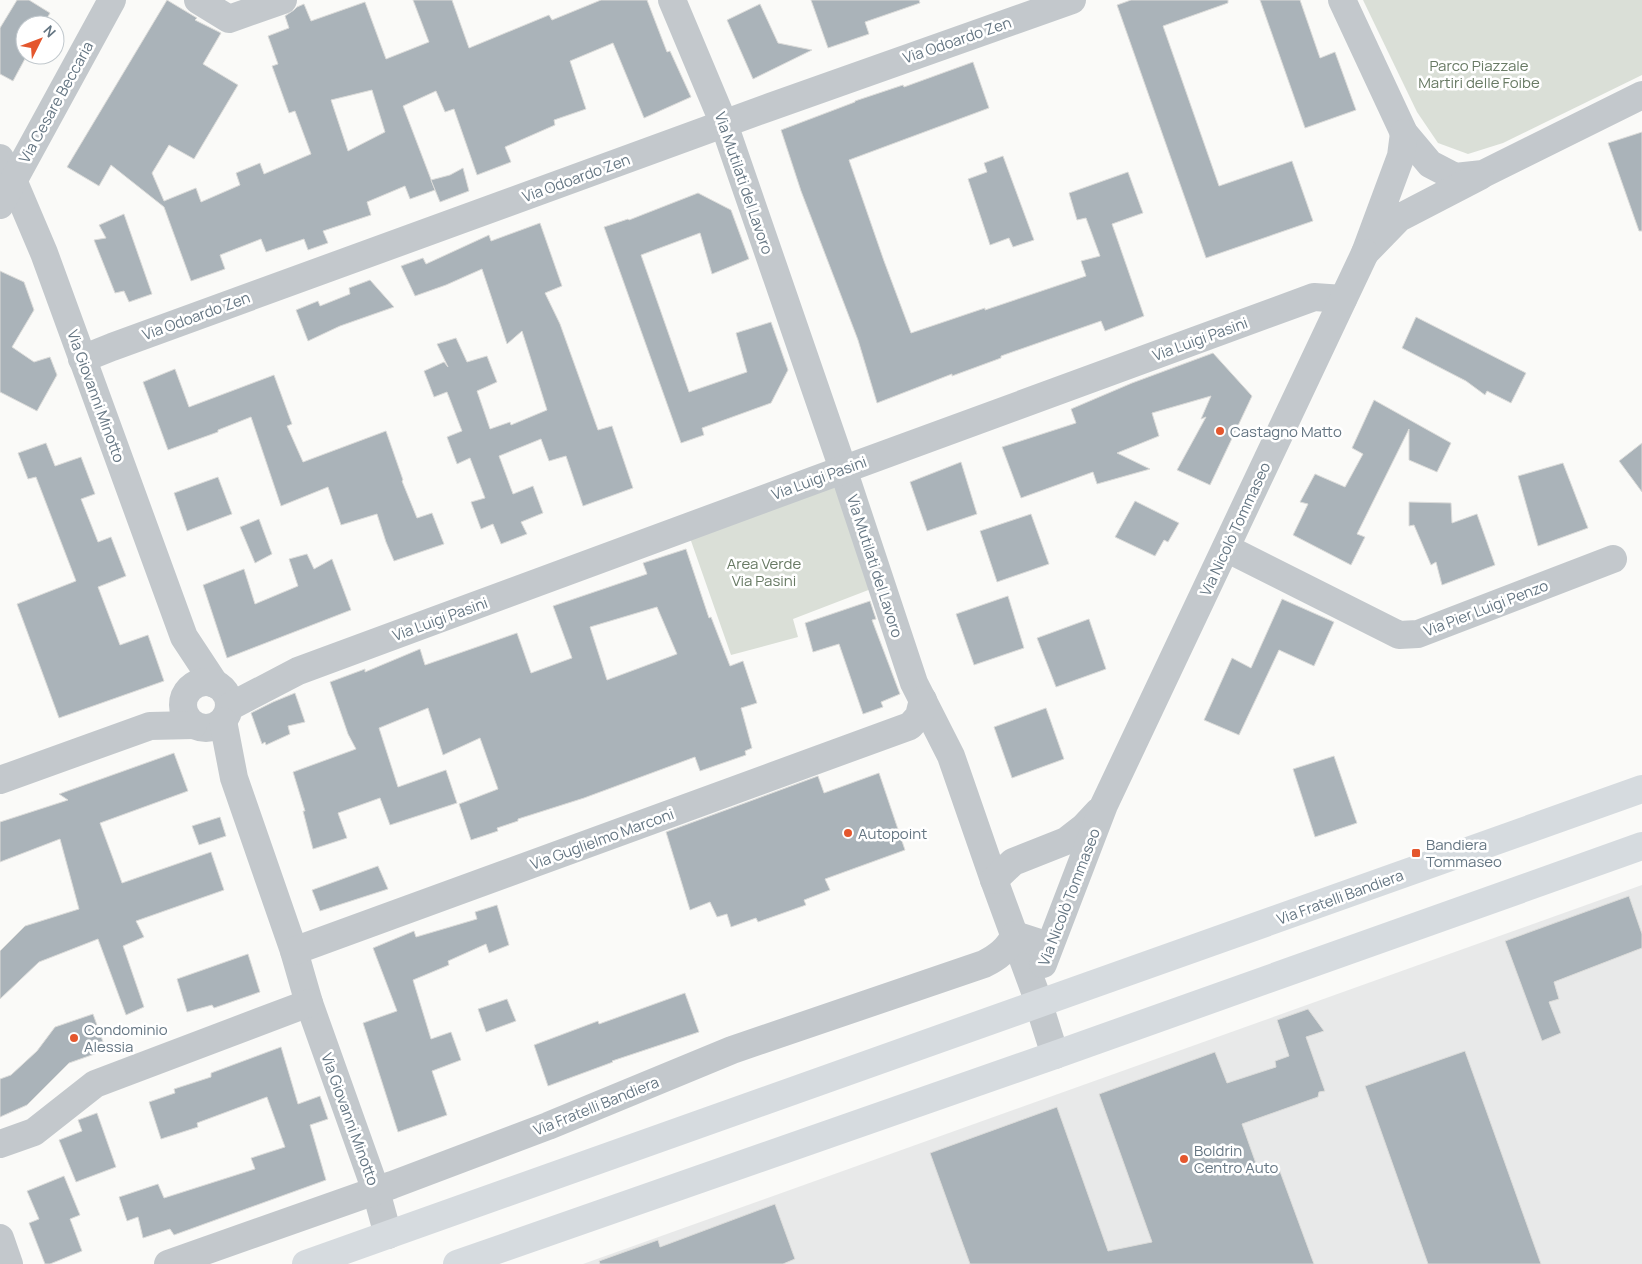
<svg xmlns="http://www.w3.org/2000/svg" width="1642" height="1264" viewBox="0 0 1642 1264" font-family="Manrope,sans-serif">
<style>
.built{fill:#e8e9e9}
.green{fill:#dadfd7}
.building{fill:#aab3b9;stroke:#dcdcda;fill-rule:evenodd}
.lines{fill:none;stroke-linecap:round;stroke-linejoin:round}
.minor{stroke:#c3c8cc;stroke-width:28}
.major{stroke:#d6dbdf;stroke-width:28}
.poi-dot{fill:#e4572e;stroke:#fff;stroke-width:2}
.labels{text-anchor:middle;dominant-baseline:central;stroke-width:5;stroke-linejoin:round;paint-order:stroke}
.street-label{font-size:15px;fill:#657683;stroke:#fff}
.park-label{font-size:15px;fill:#687a64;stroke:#fff}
.poi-label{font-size:15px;fill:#657683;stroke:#fff;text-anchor:start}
</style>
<rect width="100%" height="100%" fill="#fafaf8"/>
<polygon class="built" points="1642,885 1642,1264 583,1264"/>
<g class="green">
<polygon points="1363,0 1642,0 1642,75 1503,143 1468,154 1438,143 1417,112"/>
<polygon points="836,486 871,589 793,619 798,637 731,655 690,538"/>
</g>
<g class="building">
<polygon points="17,0 29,0 50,13 43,25 25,25 25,55 27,55 13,81 0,74 0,28"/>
<path d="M167 0 197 18 195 20 221 33 203 64 238 85 194 159 169 145 152 173 164 201 196 188 201 202 240 185 236 173 260 163 264 174 311 154 295 111 289 113 272 66 278 64 268 36 289 28 285 16 294 10 297 7 304 4 311 21 365 2 386 59 429 42 413 0H452L469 48 549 15 552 20 601 0H647L667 52 670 51 691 97 644 118 613 43 570 61 586 109 554 120 555 125 505 147 511 162 477 175 454 109 445 112 436 91 403 106 435 190 410 199 405 186 367 202 371 215 323 231 328 243 308 250 304 239 266 252 261 239 220 255 225 269 191 281 164 207 111 165 99 186 67 167ZM372 90 385 132 348 151 331 100Z"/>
<polygon points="811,0 919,0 920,3 865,22 869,34 828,48"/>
<polygon points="1131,0 1228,0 1228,3 1163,26 1219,186 1292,161 1313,221 1206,258 1117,5"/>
<polygon points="1260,0 1300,0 1320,58 1335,52 1356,110 1305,128"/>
<polygon points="760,4 778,43 812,50 753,79 727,20"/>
<polygon points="973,62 989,108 849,160 884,261 911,333 985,308 985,310 1086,276 1081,261 1100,256 1086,218 1077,220 1069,193 1128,172 1143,213 1112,224 1144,316 1105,331 1101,321 1001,356 1001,358 952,376 952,374 877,403 858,340 801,191 781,130 855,102 855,101 903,85 904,87"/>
<polygon points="1642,132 1642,231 1639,231 1608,143"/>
<polygon points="1003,156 1034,240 1013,247 1009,238 990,245 968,179 987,172 984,163"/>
<polygon points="463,168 469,191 440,202 431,180 450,175"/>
<polygon points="698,193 731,210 749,259 712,274 700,233 641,255 689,392 747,372 736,333 771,322 788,370 771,403 702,428 704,435 681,443 604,227 628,219 629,220"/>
<polygon points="124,214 152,294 129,302 124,291 115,293 94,240 106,238 99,225"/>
<polygon points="540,223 562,286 545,293 560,324 598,430 612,426 633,488 583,506 566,456 549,461 541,439 499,456 513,494 533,486 543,513 521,522 527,534 501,544 493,524 481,529 471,502 485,498 470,458 457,464 447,437 462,431 447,392 434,397 424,371 444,362 448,367 437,344 456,338 467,362 487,356 497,382 477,391 490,429 510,422 511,425 547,410 522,331 507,344 482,269 446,285 415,296 401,266 423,258 426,264 489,235 491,241"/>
<polygon points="0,271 24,282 34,310 12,347 34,362 50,357 57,375 37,411 0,392"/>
<polygon points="370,280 394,307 340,326 308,341 296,310 318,301 320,306 350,294 349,288"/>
<polygon points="1416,317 1526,373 1511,403 1487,391 1485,395 1466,381 1402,348"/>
<polygon points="1213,353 1252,396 1210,485 1177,470 1206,417 1201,419 1211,396 1152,413 1159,436 1117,453 1150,469 1097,484 1093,472 1021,498 1002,447 1076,423 1071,409 1132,383"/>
<polygon points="175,369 189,407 274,375 292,424 287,426 303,462 386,431 403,480 402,481 417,518 432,513 444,544 394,561 386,542 377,514 341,525 328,487 281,506 251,417 218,430 218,432 168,450 143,382"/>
<polygon points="1374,400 1451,443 1437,472 1409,460 1409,429 1357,534 1365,537 1351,565 1293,535 1308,504 1300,502 1315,474 1345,487 1363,454 1352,448"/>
<polygon points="46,443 55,466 81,457 95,494 81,499 98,542 111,537 126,576 98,587 120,645 148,635 164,681 59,718 17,604 76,581 36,477 28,479 18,453"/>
<polygon points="1642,443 1642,492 1619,461"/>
<polygon points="961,462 977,514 927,531 910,482"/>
<polygon points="1563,463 1588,528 1538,546 1518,476"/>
<polygon points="218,477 232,514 187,531 174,493"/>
<polygon points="1135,501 1179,523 1168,542 1164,540 1155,556 1115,537"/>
<polygon points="1409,502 1451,503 1452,523 1477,514 1495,565 1442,585 1436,562 1431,565 1414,525 1409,526"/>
<polygon points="1031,514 1049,564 997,582 980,531"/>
<polygon points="259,519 272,554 255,563 240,527"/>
<path d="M686 549 709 618 711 617 730 666 743 661 757 703 741 708 752 748 745 751 746 755 700 771 695 757 584 798 518 819V821L497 828 498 831 471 840 459 804 498 789 480 738 443 755 428 708 379 728 398 787 446 770 457 803 390 825 380 798 338 813 347 838 313 849 303 811H305L293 772 356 749 348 734 330 682 365 669V672L420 649 425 665 517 633 531 673 572 658 553 606 647 574 643 563ZM657 607 677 654 607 680 590 627Z"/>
<polygon points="307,554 314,569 332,559 351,610 227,658 203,585 244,569 255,604 298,586 289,559"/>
<polygon points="1008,596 1024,648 974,665 956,614"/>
<polygon points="1282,599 1334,622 1314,666 1279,650 1239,735 1204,720 1232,658 1251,668"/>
<polygon points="870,601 876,619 872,620 900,694 881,702 883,707 863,714 839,644 813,652 805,623"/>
<polygon points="1089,619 1106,669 1056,687 1037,638"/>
<polygon points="295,693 305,722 288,726 290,734 266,745 265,742 262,744 251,713 273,702"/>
<polygon points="1046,708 1064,759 1012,778 994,727"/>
<polygon points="174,753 188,791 100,823 122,883 211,852 224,890 136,921 144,937 123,946 144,1007 126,1015 98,939 39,962 0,999 0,951 25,926 79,909 60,839 0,862 0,822 68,800 59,794"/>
<polygon points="1334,756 1357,823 1315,837 1293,769"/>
<polygon points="879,773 905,850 825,879 830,890 804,900 806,905 758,922 756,918 731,927 727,914 717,917 710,902 690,910 666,832 818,776 824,793"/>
<polygon points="220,817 226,836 199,845 192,826"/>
<polygon points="378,866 388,889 320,911 312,890"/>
<polygon points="1629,896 1642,934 1642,948 1554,982 1559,999 1549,1002 1561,1033 1542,1041 1505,941"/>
<polygon points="497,905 509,945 489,953 486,944 448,961 449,965 413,980 431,1039 451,1032 461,1060 432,1071 447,1115 398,1132 363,1023 397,1011 373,948 414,931 416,937 477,919 475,912"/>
<polygon points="248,954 260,992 214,1008 212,1005 187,1012 177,979"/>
<polygon points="685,993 699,1032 612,1061 613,1062 548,1086 534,1045 598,1021 599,1024"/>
<polygon points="507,999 516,1021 486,1032 478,1009"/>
<polygon points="1308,1009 1324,1031 1306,1037 1325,1091 1319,1092 1318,1097 1242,1124 1259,1172 1278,1166 1314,1264 970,1264 930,1153 1057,1107 1108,1251 1152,1242 1099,1094 1215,1052 1227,1083 1276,1067 1275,1061 1289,1056 1277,1020"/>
<polygon points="93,1014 106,1050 69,1063 27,1105 0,1117 0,1079 11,1075 37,1051 55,1027"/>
<polygon points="281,1047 298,1104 320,1096 328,1119 310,1125 326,1180 174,1235 170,1229 143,1238 138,1217 127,1221 119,1197 158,1184 164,1198 255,1169 251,1158 285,1147 267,1097 197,1123 198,1127 161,1139 149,1102 175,1093 174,1089 211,1077 211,1073"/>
<polygon points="1465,1051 1541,1264 1428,1264 1365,1086"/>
<polygon points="97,1113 116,1167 76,1182 59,1140 82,1131 78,1120"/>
<polygon points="64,1176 80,1215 70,1219 82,1251 50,1264 45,1264 29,1223 39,1219 27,1191"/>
<polygon points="775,1204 795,1259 783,1264 600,1264 599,1261 658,1240 660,1247"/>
</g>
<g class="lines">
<g class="minor">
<polyline points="198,0 229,19 283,0"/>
<polyline points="672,0 724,124 843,469 914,683 951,756 994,880 1034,989 1055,1055"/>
<polyline points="1342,0 1404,133 1430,164 1455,177 1483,174 1642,95"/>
<polyline points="1404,133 1401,156 1365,253 1399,218 1480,176"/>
<polyline points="0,158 13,180 44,253 184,637 215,684"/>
<polyline points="0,205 112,0"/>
<polyline points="82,359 112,347 770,107 1072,0"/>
<polyline points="1226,548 1399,635 1418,634 1613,559"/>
<circle cx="206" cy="705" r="23"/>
<polyline points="229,707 298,671 815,480 1314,297 1343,299"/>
<polyline points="223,721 234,778 294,951 309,1003 376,1191 388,1235"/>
<polyline points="0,780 150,726 193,725"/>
<polyline points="994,880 1013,862 1066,841 1084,827 1098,812"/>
<polyline points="294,951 910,726 919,716 923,700"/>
<polyline points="1043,964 1104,805 1365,253"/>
<polyline points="0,1144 34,1132 95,1084 309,1003"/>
<polyline points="0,1238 9,1264"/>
<path d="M168 1264 392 1185 548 1126 732 1050 984 964C998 957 1007 950 1015 935L1049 946"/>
</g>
<g class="major">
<polyline points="306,1264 1642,789"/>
<polyline points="457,1264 1055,1055 1642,846"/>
</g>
</g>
<g class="poi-dot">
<circle cx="1220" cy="431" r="5"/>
<circle cx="848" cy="833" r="5"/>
<rect x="1411" y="848" width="10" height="10" rx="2.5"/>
<circle cx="74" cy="1038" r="5"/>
<circle cx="1184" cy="1159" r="5"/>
</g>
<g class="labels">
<g class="street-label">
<text transform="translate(957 40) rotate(-19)">Via Odoardo Zen</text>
<text transform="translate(56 102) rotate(-61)">Via Cesare Beccaria</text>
<text transform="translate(576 178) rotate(-20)">Via Odoardo Zen</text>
<text transform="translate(744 183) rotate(71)">Via Mutilati del Lavoro</text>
<text transform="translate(196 316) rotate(-20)">Via Odoardo Zen</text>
<text transform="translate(1200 339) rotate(-20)">Via Luigi Pasini</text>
<text transform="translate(96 396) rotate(70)">Via Giovanni Minotto</text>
<text transform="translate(819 478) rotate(-20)">Via Luigi Pasini</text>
<text transform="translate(1235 529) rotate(-65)">Via Nicolò Tommaseo</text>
<text transform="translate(875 566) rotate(72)">Via Mutilati del Lavoro</text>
<text transform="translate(1486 608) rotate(-21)">Via Pier Luigi Penzo</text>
<text transform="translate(440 619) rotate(-20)">Via Luigi Pasini</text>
<text transform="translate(602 839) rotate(-20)">Via Guglielmo Marconi</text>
<text transform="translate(1069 897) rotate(-69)">Via Nicolò Tommaseo</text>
<text transform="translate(1340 897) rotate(-20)">Via Fratelli Bandiera</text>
<text transform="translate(596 1106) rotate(-22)">Via Fratelli Bandiera</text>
<text transform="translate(350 1119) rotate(70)">Via Giovanni Minotto</text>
</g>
<g class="park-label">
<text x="1479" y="65">Parco Piazzale<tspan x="1479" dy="17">Martiri delle Foibe</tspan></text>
<text x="764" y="563">Area Verde<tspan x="764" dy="17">Via Pasini</tspan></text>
</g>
<g class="poi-label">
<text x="1230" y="431">Castagno Matto</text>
<text x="858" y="833">Autopoint</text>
<text x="1426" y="844">Bandiera<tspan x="1426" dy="17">Tommaseo</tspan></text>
<text x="84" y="1029">Condominio<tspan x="84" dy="17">Alessia</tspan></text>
<text x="1194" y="1150">Boldrin<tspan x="1194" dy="17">Centro Auto</tspan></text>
</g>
</g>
<g transform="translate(40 40) rotate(48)"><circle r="24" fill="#ffffff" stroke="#c1c8cd"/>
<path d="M0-4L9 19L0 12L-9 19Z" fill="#e4572e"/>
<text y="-8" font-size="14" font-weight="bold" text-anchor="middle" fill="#657683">N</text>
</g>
</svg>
